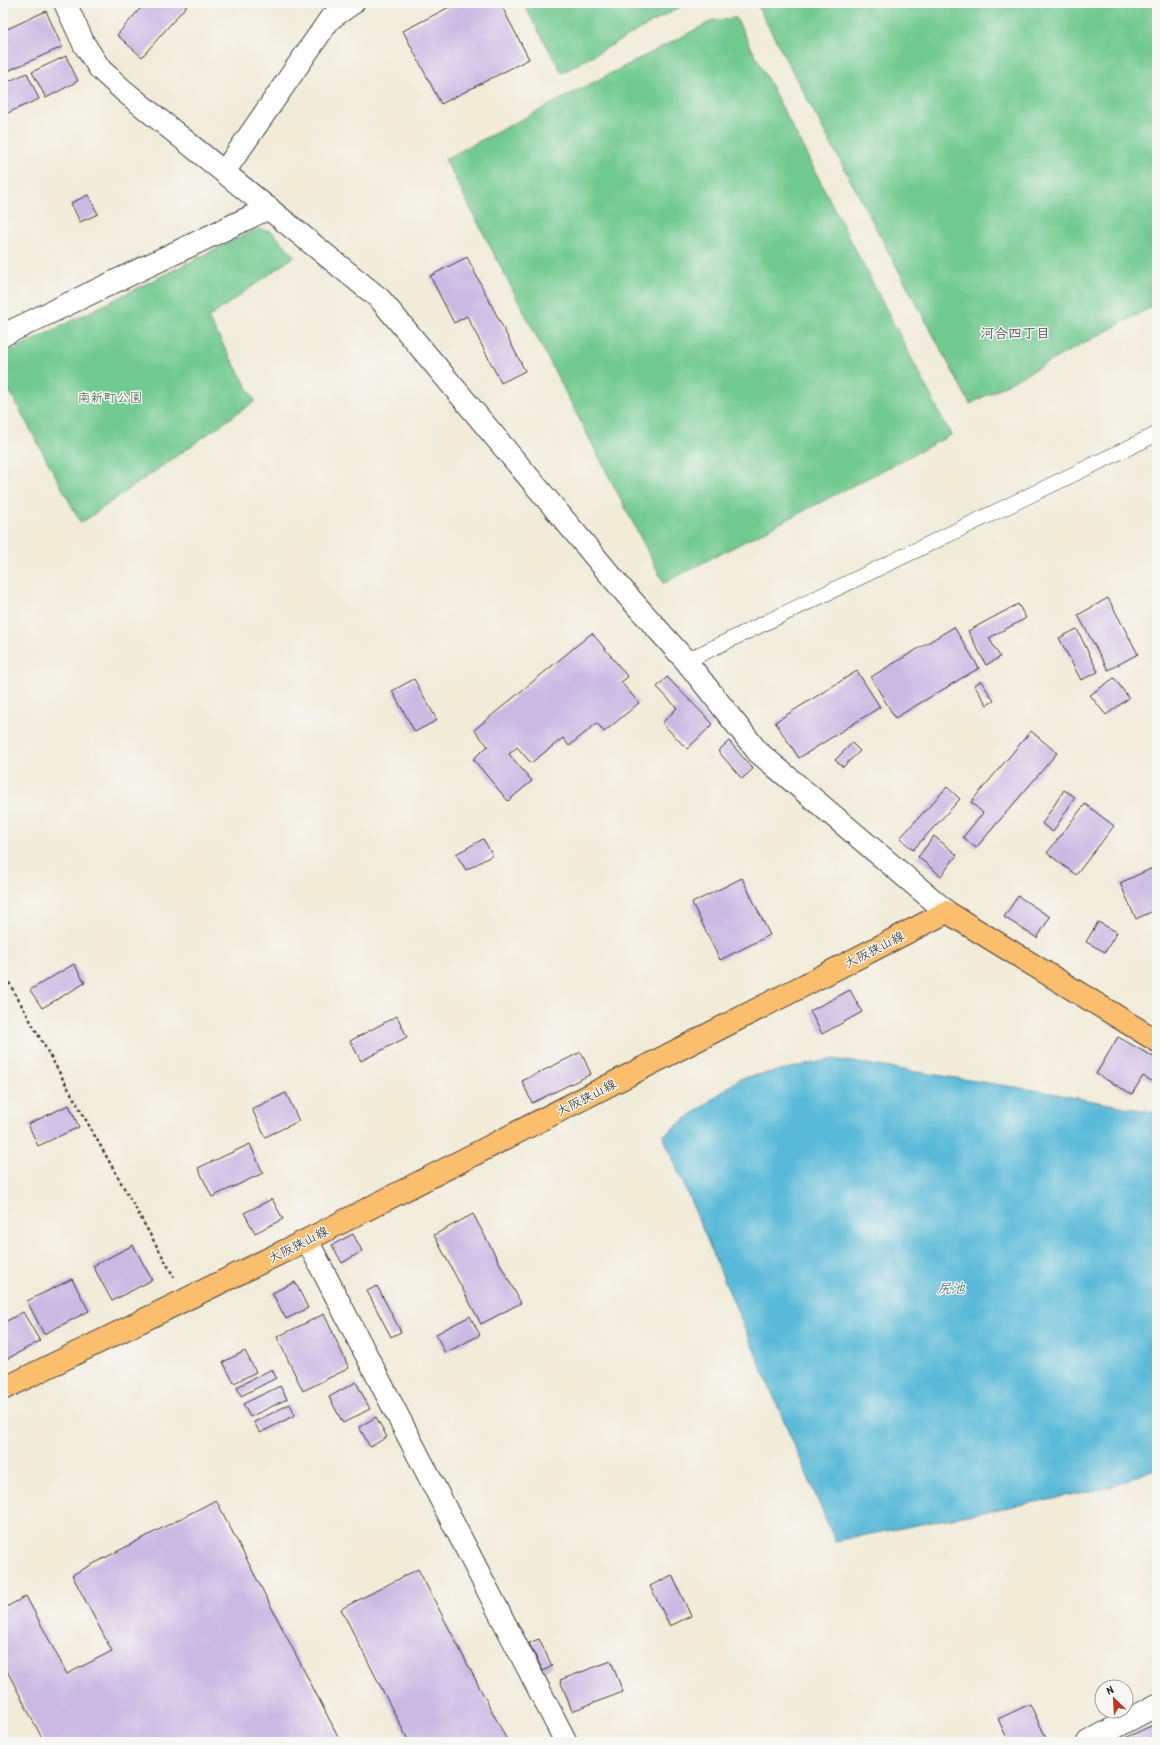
<svg xmlns="http://www.w3.org/2000/svg" width="1160" height="1745" viewBox="0 0 1160 1745" font-family="'Patrick Hand','Klee One',sans-serif">
<style>
.green{fill:#71ca90;stroke:#467356}
.water{fill:#59bad8;stroke:#3a6b7a}
.building{fill:#cbb9e4}
.lines{fill:none;stroke-linecap:round;stroke-linejoin:round}
.service-casing{stroke:#3c3b38;stroke-width:16}
.minor-casing{stroke:#3c3b38;stroke-width:24}
.tertiary-casing{stroke:#3c3b38;stroke-width:24}
.primary-casing{stroke:#3c3b38;stroke-width:24}
.path{stroke:#3c3b38;stroke-width:2.5;stroke-dasharray:3 3;stroke-linecap:butt}
.service{stroke:#fff;stroke-width:15}
.minor{stroke:#fff;stroke-width:22}
.tertiary{stroke:#fff;stroke-width:22}
.primary{stroke:#fabe6d;stroke-width:22}
.labels{text-anchor:middle;dominant-baseline:central;stroke-width:3;stroke-linejoin:round;paint-order:stroke}
.park-label{font-size:13px;fill:#3a5945;stroke:#f6f6f2}
.street-label{font-size:13px;fill:#1c1c1c;stroke:#f6f6f2}
.neighbourhood-label{font-size:14px;font-weight:bold;fill:#595362;stroke:#f6f6f2}
.water-label{font-size:14px;font-style:italic;fill:#345b67;stroke:#f6f6f2}
</style>
<rect width="100%" height="100%" fill="#f6f6f2"/>
<filter id="ink" filterUnits="userSpaceOnUse"><feTurbulence type="fractalNoise" baseFrequency=".025" numOctaves="2"/><feDisplacementMap in="SourceGraphic" scale="8" xChannelSelector="R" yChannelSelector="G"/><feConvolveMatrix kernelMatrix="1 2 1 2 8 2 1 2 1" color-interpolation-filters="sRGB"/></filter>
<filter id="wash" filterUnits="userSpaceOnUse"><feTurbulence type="fractalNoise" baseFrequency=".012" numOctaves="4" result="noise"/><feDisplacementMap in="SourceGraphic" scale="16" xChannelSelector="R" yChannelSelector="G"/><feGaussianBlur stdDeviation="0.9" result="paint"/><feColorMatrix in="noise" values="0 0 0 0 0 0 0 0 0 0 0 0 0 0 0 0 0 1.4 0 .05"/><feComposite in="paint" operator="in"/></filter>
<g filter="url(#wash)">
<rect width="100%" height="100%" fill="#f1ebd8"/>
<g class="green">
<polygon points="523,3 687,3 562,73"/>
<polygon points="765,3 1157,3 1157,304 970,404 758,7"/>
<polygon points="736,18 951,435 664,583 445,159 714,20"/>
<polygon points="256,229 271,231 295,256 208,318 255,401 81,523 3,379 3,355"/>
</g>
<polygon class="water" points="833,1059 1040,1091 1157,1113 1157,1468 1111,1487 835,1541 663,1136 739,1079"/>
<g id="blocks">
<g class="building">
<polygon points="145,3 189,3 142,57 117,35"/>
<polygon points="457,3 500,3 529,59 441,104 403,31"/>
<polygon points="46,11 62,47 3,73 3,31"/>
<polygon points="66,56 78,81 46,98 32,72"/>
<polygon points="27,73 39,99 3,115 3,84"/>
<polygon points="88,195 98,214 80,222 71,203"/>
<polygon points="467,257 525,371 501,383 467,316 454,323 430,276"/>
<polygon points="1108,598 1138,654 1108,670 1078,615"/>
<polygon points="1018,604 1026,618 989,638 1000,657 986,665 968,631"/>
<polygon points="954,627 979,668 895,718 871,677"/>
<polygon points="1077,629 1098,672 1081,680 1059,638"/>
<polygon points="592,633 628,677 621,682 639,703 604,732 597,723 569,746 563,738 531,763 517,747 509,754 532,781 508,801 473,759 488,746 474,730"/>
<polygon points="857,671 880,707 799,758 775,722"/>
<polygon points="667,677 713,724 687,749 662,723 677,708 657,687"/>
<polygon points="1114,678 1129,698 1106,715 1090,695"/>
<polygon points="414,679 437,720 415,732 392,691"/>
<polygon points="981,681 994,701 987,705 974,685"/>
<polygon points="1031,731 1057,753 976,848 963,837 983,813 971,802"/>
<polygon points="729,741 753,769 742,779 718,751"/>
<polygon points="852,743 860,751 843,767 835,760"/>
<polygon points="947,787 960,799 913,850 900,838"/>
<polygon points="1064,790 1075,797 1053,832 1042,824"/>
<polygon points="1085,804 1114,826 1076,875 1047,853"/>
<polygon points="934,836 957,855 941,876 918,857"/>
<polygon points="483,839 493,855 466,870 456,854"/>
<polygon points="1157,866 1157,909 1136,919 1120,883"/>
<polygon points="742,878 770,935 720,960 692,903"/>
<polygon points="1018,896 1050,917 1037,938 1004,917"/>
<polygon points="1098,922 1117,932 1105,952 1086,942"/>
<polygon points="74,964 85,983 42,1008 30,990"/>
<polygon points="850,990 862,1012 822,1034 810,1011"/>
<polygon points="397,1016 407,1037 361,1061 350,1041"/>
<polygon points="1118,1037 1157,1059 1157,1084 1143,1076 1132,1094 1096,1074"/>
<polygon points="581,1052 591,1074 532,1103 522,1081"/>
<polygon points="286,1093 299,1121 265,1137 252,1109"/>
<polygon points="69,1105 79,1127 38,1146 28,1124"/>
<polygon points="250,1144 263,1173 212,1197 198,1168"/>
<polygon points="272,1199 283,1219 255,1233 244,1213"/>
<polygon points="473,1214 521,1303 481,1324 434,1235"/>
<polygon points="353,1234 362,1251 342,1263 332,1245"/>
<polygon points="133,1245 152,1280 112,1301 93,1266"/>
<polygon points="72,1279 89,1311 44,1334 27,1301"/>
<polygon points="295,1282 308,1308 286,1319 272,1293"/>
<polygon points="377,1286 401,1332 391,1337 367,1291"/>
<polygon points="23,1312 40,1341 7,1359 3,1352 3,1323"/>
<polygon points="324,1314 349,1368 303,1391 277,1337"/>
<polygon points="470,1316 480,1335 445,1353 436,1334"/>
<polygon points="245,1351 256,1372 234,1383 223,1362"/>
<polygon points="272,1369 276,1378 241,1396 237,1387"/>
<polygon points="356,1382 370,1409 343,1423 329,1397"/>
<polygon points="280,1386 287,1399 250,1417 243,1404"/>
<polygon points="290,1404 295,1415 260,1433 254,1422"/>
<polygon points="376,1417 387,1437 370,1447 359,1427"/>
<polygon points="216,1500 341,1742 44,1742 3,1663 3,1609 26,1596 67,1674 112,1651 72,1575"/>
<polygon points="418,1569 508,1742 409,1742 341,1609"/>
<polygon points="672,1575 691,1616 670,1626 650,1586"/>
<polygon points="539,1639 552,1666 543,1671 529,1643"/>
<polygon points="611,1661 623,1692 572,1711 560,1680"/>
<polygon points="1030,1704 1048,1742 1009,1742 998,1719"/>
<polygon points="1157,1723 1157,1742 1117,1742"/>
</g>
</g>
</g>
<g filter="url(#ink)">
<use href="#blocks" fill-opacity="0" stroke="#3c3b38" stroke-width="1"/>
<g class="lines">
<g class="service-casing">
<polyline id="service" points="686,661 1157,434"/>
</g>
<g class="minor-casing">
<g id="minor">
<polyline points="224,172 330,19 353,3"/>
<polyline points="307,1240 566,1742"/>
<polyline points="1088,1742 1157,1705"/>
</g>
</g>
<g class="tertiary-casing">
<g id="tertiary">
<polyline points="65,3 84,44 100,69 124,91 380,299 627,595 686,661 758,752 947,912"/>
<polyline points="3,335 269,208"/>
</g>
</g>
<g class="primary-casing">
<polyline id="primary" points="3,1389 307,1240 947,912 1157,1041"/>
</g>
<polyline class="path" points="3,972 174,1277"/>
<use href="#service" class="service"/>
<use href="#minor" class="minor"/>
<use href="#tertiary" class="tertiary"/>
<use href="#primary" class="primary"/>
</g>
</g>
<g class="labels">
<g class="park-label">
<text x="110" y="397">南新町公園</text>
</g>
<g class="street-label">
<text transform="translate(874 949) rotate(-27)">大阪狭山線</text>
<text transform="translate(586 1097) rotate(-27)">大阪狭山線</text>
<text transform="translate(298 1244) rotate(-27)">大阪狭山線</text>
</g>
<g class="neighbourhood-label">
<text x="1015" y="332">河合四丁目</text>
</g>
<g class="water-label">
<text x="951" y="1287">尻池</text>
</g>
</g>
<rect width="1160" height="1745" fill="none" stroke="#f6f6f2" stroke-width="16"/>
<g transform="translate(1114 1699) rotate(335)"><circle r="19" fill="#f6f6f2" stroke="#9f9f9c"/>
<path d="M0-3L7 15L0 10L-7 15Z" fill="#c8321e"/>
<text y="-6" font-size="11" font-weight="bold" text-anchor="middle" fill="#1c1c1c">N</text>
</g>
</svg>
